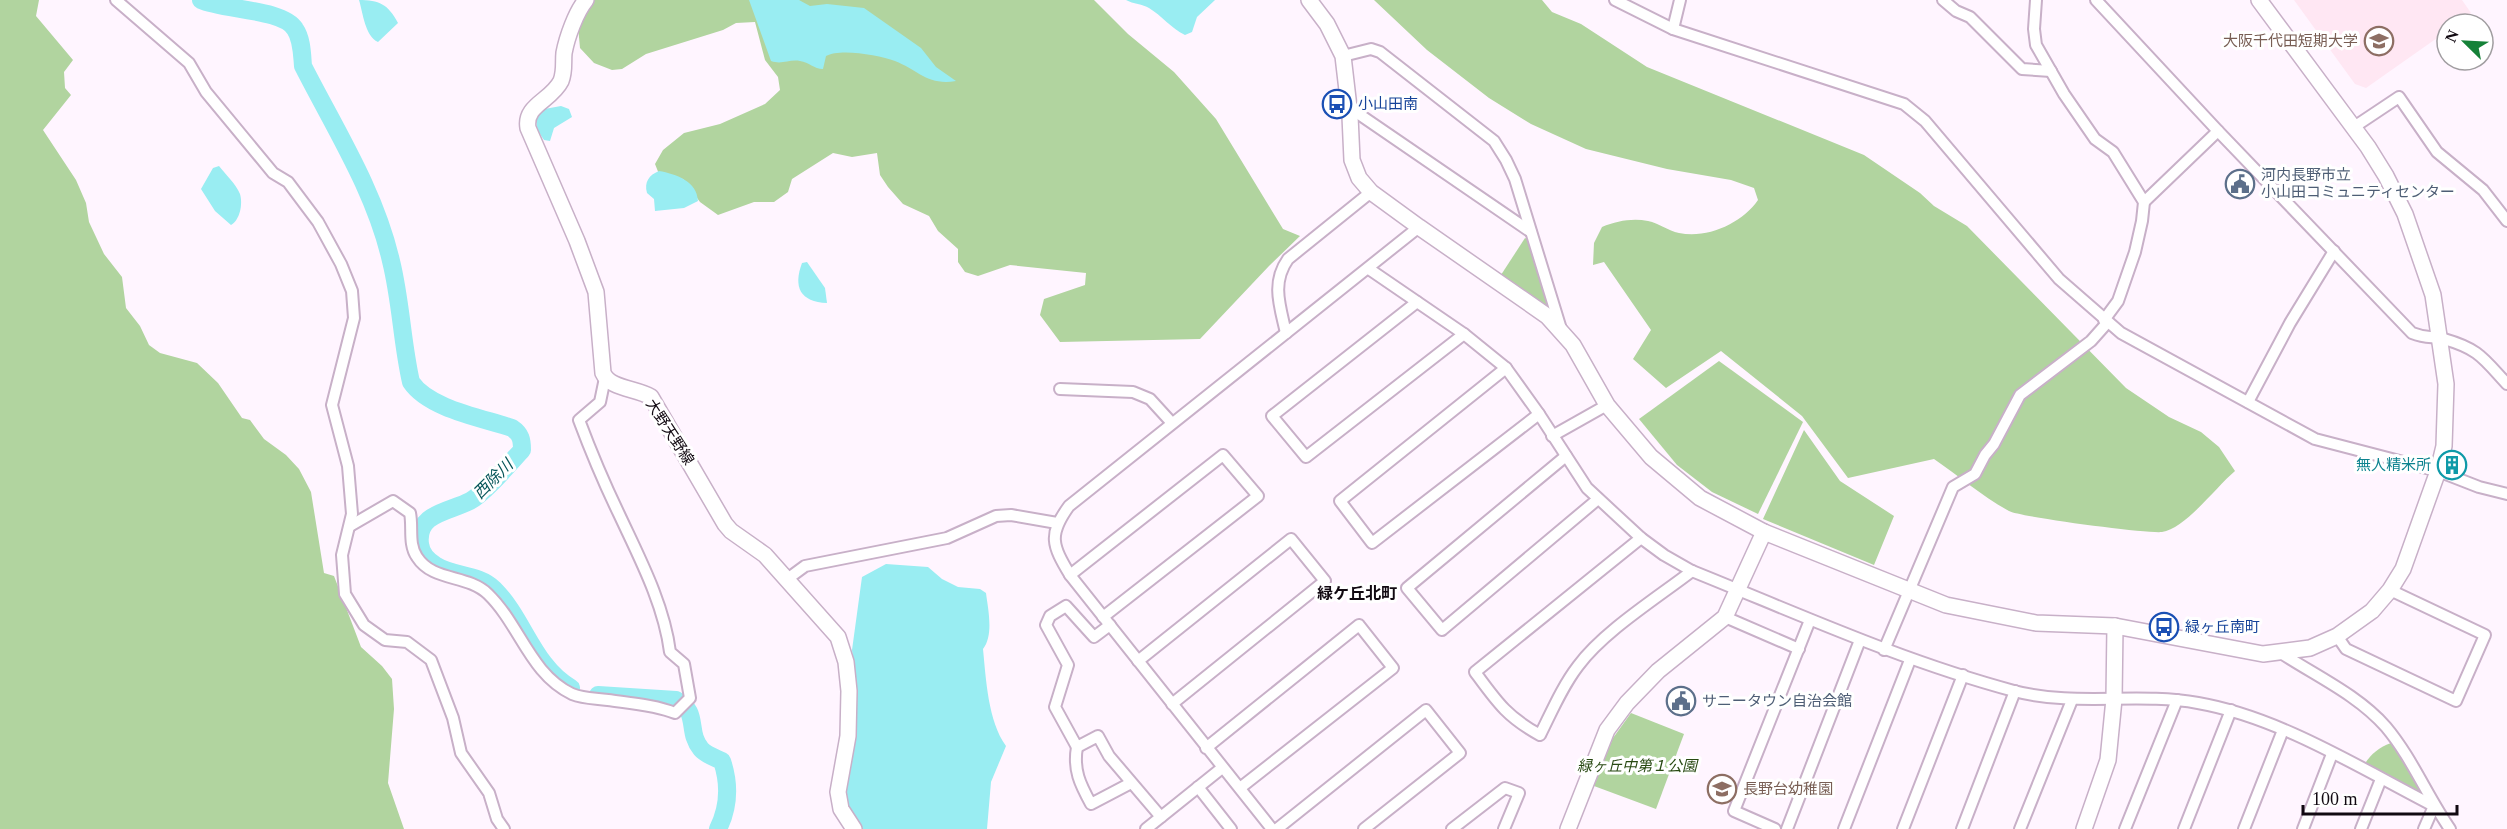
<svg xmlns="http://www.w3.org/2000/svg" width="2507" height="829" viewBox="0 0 2507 829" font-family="'Times New Roman','Noto Sans JP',serif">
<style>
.education{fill:#ffe7f3}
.green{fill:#b1d49f}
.water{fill:#99edf2}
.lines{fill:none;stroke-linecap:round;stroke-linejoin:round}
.river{stroke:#99edf2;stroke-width:18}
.street-casing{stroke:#c8b0c8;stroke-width:14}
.secondary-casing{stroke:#c8b0c8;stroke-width:18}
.street{stroke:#fff;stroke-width:10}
.secondary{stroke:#fff;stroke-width:15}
.labels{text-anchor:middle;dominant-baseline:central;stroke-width:6;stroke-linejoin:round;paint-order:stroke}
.education-label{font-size:15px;fill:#785e54;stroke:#fff;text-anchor:end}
.transit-label{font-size:15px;fill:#164399;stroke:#fff;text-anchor:start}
.service-label{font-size:15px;fill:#4e5e75;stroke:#fff;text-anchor:start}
.street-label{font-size:15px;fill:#110911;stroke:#fff}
.culture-label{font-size:15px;fill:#0d838f;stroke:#fff;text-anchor:end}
.park-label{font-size:15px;font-style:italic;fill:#284912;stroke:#fff}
.water-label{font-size:16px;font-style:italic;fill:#065559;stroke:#fff}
.neighbourhood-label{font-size:16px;font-weight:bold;fill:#110911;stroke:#fff}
</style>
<rect width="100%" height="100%" fill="#fff5ff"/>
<polygon class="education" points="2294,0 2462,0 2471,13 2457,24 2447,24 2447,31 2366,88 2355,84"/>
<g class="green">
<polygon points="0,0 39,0 36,16 73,60 64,72 65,88 71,95 43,130 76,180 86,203 89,222 104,254 122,277 126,308 140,326 149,345 160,353 197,363 218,383 242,418 250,420 264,439 286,455 299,469 311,492 324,573 334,576 361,647 382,666 392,679 394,709 388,783 404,829 0,829"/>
<polygon points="591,0 1094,0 1128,34 1174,72 1216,119 1283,229 1300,236 1269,266 1200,339 1060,342 1040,315 1044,299 1085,285 1086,273 1010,265 978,276 965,272 958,262 958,249 938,231 929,216 903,204 888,187 880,175 877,153 852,157 833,153 792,179 788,192 774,202 754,202 718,215 700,202 683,179 659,174 655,164 663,150 684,133 720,124 765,104 780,90 778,77 765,60 755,22 736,23 723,30 646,54 622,69 612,70 594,63 580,48 578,26"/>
<path d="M1374 0H1542L1552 12 1581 24 1647 67 1864 155 1920 193 1934 206 1967 226 2126 388 2169 417 2201 432 2219 447 2235 471C2216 487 2185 529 2162 532 2149 534 2019 517 2009 511 1983 497 1959 476 1934 459L1848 478 1802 416 1721 351 1666 388 1633 359 1651 330 1604 262 1593 265 1594 243 1602 227C1617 221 1632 218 1648 221 1659 223 1668 231 1679 233 1708 239 1742 223 1758 200L1754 188 1731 180 1667 169 1586 149 1531 124 1489 98 1427 50Z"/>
<polygon points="1525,238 1531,241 1551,304 1547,311 1499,278"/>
<polygon points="1719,361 1803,422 1758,514 1712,492 1677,465 1639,419"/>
<polygon points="1804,430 1840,481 1894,516 1874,565 1763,519"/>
<polygon points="1631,713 1684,734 1656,809 1594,786 1613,738"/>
<path d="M2391 743 2402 756 2420 789 2416 794 2364 765C2371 754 2378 748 2391 743Z"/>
</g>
<g class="water">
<path d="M359 0C379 0 388 4 398 23L378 42C365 36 363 13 359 0Z"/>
<path d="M749 0H799L810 6 827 4 864 8 921 48 936 67 956 81C928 86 918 70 895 61 879 55 840 48 826 56L823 69C814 69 809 62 800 61 789 59 782 65 771 61Z"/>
<path d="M1126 0H1215L1197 17 1192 32 1185 35C1171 28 1162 16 1149 8 1143 4 1133 4 1126 0Z"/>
<path d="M561 106 569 109 572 117 554 128 550 141 544 140C536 129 534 123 539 110Z"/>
<path d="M219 166C225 174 236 184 240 194 243 204 240 220 231 225L215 211 201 189 213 168Z"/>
<path d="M659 171C676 174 697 181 698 201L684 208 655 211 654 199 647 193C644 182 649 175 659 171Z"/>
<path d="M807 262 825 288 827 303C800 302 793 287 802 263Z"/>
<path d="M886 564 928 567 942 579 958 587 980 589 986 593C988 609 994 635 983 649 986 679 988 721 1006 746L991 782 987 829H860L846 805 844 784 857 697 852 650 862 577Z"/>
</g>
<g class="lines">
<g class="river">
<path d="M201 0C223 10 283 9 295 29 302 39 302 54 303 66 335 129 375 191 391 261 401 301 402 343 411 382 429 409 483 418 512 428 521 434 522 440 522 450 510 463 484 494 470 501 449 512 416 513 420 544 421 553 427 560 435 565 453 577 478 573 494 589 524 619 533 666 571 688"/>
<path d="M598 695 676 700C700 712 686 731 701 749 706 755 716 758 722 761 730 785 729 807 718 829"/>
</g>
<g class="street-casing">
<g id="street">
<polyline points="116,0 189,63 206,92 273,173 288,182 318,222 341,264 352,291 354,318 332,405 348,466 352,514 342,555 345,594 364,625 385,640 407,642 431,660 453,718 461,753 489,793 497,819 504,829"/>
<polyline points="1615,0 1673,29 1904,104 1925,121 2059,279 2121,333 2315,439 2438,471 2479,487 2507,494"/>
<polyline points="1943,0 1956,11 1970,17 2022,69 2051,71"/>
<polyline points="2036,0 2034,29 2036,45 2064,94 2095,139 2113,152 2144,202 2142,221 2135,252 2118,301 2104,320"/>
<path d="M2096 0 2218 131 2412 333C2427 339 2432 336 2444 339 2479 349 2483 358 2507 384"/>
<polyline points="1673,29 1680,0"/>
<polyline points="1343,56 1371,49 1380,52 1494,141 1506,160 1515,179 1561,329"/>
<polyline points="1350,108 1531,232"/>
<polyline points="2354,127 2399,97 2437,152 2483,190 2507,221"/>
<polyline points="2144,202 2218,131"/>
<path d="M1369 269 1464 334 1506 368 1539 414 1587 488 1641 538 1664 555 1692 571C1799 614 1902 661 2014 691 2075 707 2137 692 2198 703 2279 717 2360 768 2434 806"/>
<polyline points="1417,302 1272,416 1306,457 1464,334"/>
<path d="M1286 333C1280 306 1271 283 1288 259L1371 192"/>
<polyline points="1506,368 1340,501 1372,543 1539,414"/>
<polyline points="1060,389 1133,392 1150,399 1171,422"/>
<polyline points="2248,402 2290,323 2334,251"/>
<polyline points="1552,436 1607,405"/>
<polyline points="1566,456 1407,588 1442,630 1598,499"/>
<path d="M350 526 393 501 410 513C413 527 408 544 417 557 433 582 467 574 488 594 520 625 530 674 572 694 585 699 595 698 608 700 629 703 656 705 675 713L690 698 684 664 670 652C664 604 639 557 619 514 604 483 591 452 579 420L600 402 605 378"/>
<path d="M1641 538 1475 672C1497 702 1507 717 1540 735 1552 711 1562 687 1578 666 1604 631 1657 598 1692 571"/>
<polyline points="1070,575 1223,455 1258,496 1103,617"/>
<polyline points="786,580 805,566 947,538 996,516 1011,515 1057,523"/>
<polyline points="1725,617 1799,649"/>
<polyline points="1110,625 1094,637 1066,606 1050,616 1046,625 1068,665 1055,707 1077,747 1098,736 1109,756 1161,817"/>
<polyline points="2337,636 2346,649 2456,701 2485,635 2390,590"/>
<polyline points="1884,650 1953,487 1975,474 1985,455 1994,444 2020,395 2091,341 2107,323"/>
<path d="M2281 653C2316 676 2358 695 2386 727 2412 758 2427 796 2450 829"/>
<polyline points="1138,661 1291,539 1325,581 1172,704"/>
<path d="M1077 747C1073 770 1080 784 1091 804L1131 783"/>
<polyline points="1206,748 1359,625 1393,668 1240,788"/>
<polyline points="1198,787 1231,829"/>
<polyline points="1146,829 1222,768"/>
<path d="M1272 829 1070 575C1052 545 1048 535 1069 506L1419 227"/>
<polyline points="1277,829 1426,710 1460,753 1364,829"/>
<polyline points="1452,829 1505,788 1519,793 1504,829"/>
<polyline points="1775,829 1734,811 1810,620"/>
<polyline points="1787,829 1860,640"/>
<polyline points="1844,829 1910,660"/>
<polyline points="1903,829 1963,675"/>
<polyline points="1962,829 2015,691"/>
<polyline points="2020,829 2072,700"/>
<polyline points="2125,829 2177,700"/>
<polyline points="2184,829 2231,710"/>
<polyline points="2244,829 2283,730"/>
<polyline points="2303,829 2332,754"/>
<polyline points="2361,829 2381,779"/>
<polyline points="2424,829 2434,806"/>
</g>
</g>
<g class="secondary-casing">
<g id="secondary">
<path d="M586 0C576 12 567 37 564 53 563 62 565 71 561 81 551 101 524 105 528 128L577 241 596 292 603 373C610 389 636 388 651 397L725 524 731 531 765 555 838 637 846 662 849 691 848 736 838 792 841 809 854 829"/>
<polyline points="1309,0 1327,24 1343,56 1350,116 1352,160 1359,178 1371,192 1419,227 1547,316 1573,345 1607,405 1651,457 1700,498 1764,532 1946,605 2036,623 2115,626 2263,654 2310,648 2337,636 2372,611 2390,590 2403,569 2438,471 2444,446 2446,384 2433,295 2405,214 2386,176 2368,147 2259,0"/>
<polyline points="1568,829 1607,730 1627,703 1658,671 1725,617 1764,532"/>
<polyline points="2084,829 2108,760 2114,699 2115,626"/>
</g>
</g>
<use href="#street" class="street"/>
<use href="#secondary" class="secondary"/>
</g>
<defs>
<g id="university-ring" transform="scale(1.5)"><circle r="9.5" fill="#fff" stroke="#8d6e63" stroke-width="1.5"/><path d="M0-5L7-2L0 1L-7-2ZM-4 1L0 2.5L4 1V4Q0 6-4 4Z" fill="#8d6e63"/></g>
<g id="bus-ring" transform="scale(1.5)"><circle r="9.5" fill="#fff" stroke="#1a4fb4" stroke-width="1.5"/><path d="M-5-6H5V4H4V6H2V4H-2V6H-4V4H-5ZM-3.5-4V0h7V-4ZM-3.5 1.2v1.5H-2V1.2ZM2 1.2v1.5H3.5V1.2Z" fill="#1a4fb4"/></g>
<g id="civic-ring" transform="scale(1.5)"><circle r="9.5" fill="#fff" stroke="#5c6f8a" stroke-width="1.5"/><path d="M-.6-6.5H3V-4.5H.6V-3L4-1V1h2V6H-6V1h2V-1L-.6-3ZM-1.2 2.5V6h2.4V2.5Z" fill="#5c6f8a"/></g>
<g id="building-ring" transform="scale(1.5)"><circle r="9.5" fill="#fff" stroke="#0f9aa8" stroke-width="1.5"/><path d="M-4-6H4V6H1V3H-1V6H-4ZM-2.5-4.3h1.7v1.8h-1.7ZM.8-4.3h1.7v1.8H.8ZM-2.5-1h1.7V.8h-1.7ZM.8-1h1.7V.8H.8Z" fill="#0f9aa8"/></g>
<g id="school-ring" transform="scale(1.5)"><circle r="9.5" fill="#fff" stroke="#8d6e63" stroke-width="1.5"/><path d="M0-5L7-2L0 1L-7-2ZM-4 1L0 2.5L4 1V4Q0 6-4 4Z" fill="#8d6e63"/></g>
</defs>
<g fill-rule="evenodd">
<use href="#university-ring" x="2379" y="41"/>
<use href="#bus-ring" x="1337" y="104"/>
<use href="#civic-ring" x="2240" y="184"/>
<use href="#building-ring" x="2452" y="465"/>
<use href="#bus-ring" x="2164" y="627"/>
<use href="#civic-ring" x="1681" y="701"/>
<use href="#school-ring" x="1722" y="789"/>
</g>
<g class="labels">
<g class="education-label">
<text x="2358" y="41">大阪千代田短期大学</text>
<text x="1743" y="789" text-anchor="start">長野台幼稚園</text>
</g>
<g class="transit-label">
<text x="1358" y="104">小山田南</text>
<text x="2185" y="627">緑ヶ丘南町</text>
</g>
<g class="service-label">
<text x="2261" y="175">河内長野市立<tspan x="2261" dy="17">小山田コミュニティセンター</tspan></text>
<text x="1702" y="701">サニータウン自治会館</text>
</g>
<g class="street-label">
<text transform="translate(670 432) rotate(57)">大野天野線</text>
</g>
<g class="culture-label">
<text x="2431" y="465">無人精米所</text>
</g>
<g class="park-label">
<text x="1637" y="766">緑ヶ丘中第１公園</text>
</g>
<g class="water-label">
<text transform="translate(493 479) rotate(-45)">西除川</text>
</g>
<g class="neighbourhood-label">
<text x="1357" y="593">緑ケ丘北町</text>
</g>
</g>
<g transform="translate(2465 42) rotate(294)"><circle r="28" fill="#ffffff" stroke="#a09da0" stroke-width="1.5"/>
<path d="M0-4.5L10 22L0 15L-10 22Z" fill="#158138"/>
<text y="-9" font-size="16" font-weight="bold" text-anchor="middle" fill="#110911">N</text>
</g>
<path d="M2303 805v9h154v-9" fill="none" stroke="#110911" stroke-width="3"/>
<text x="2312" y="805" font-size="18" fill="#110911" stroke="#ffffff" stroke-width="4.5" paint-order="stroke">100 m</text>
</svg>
